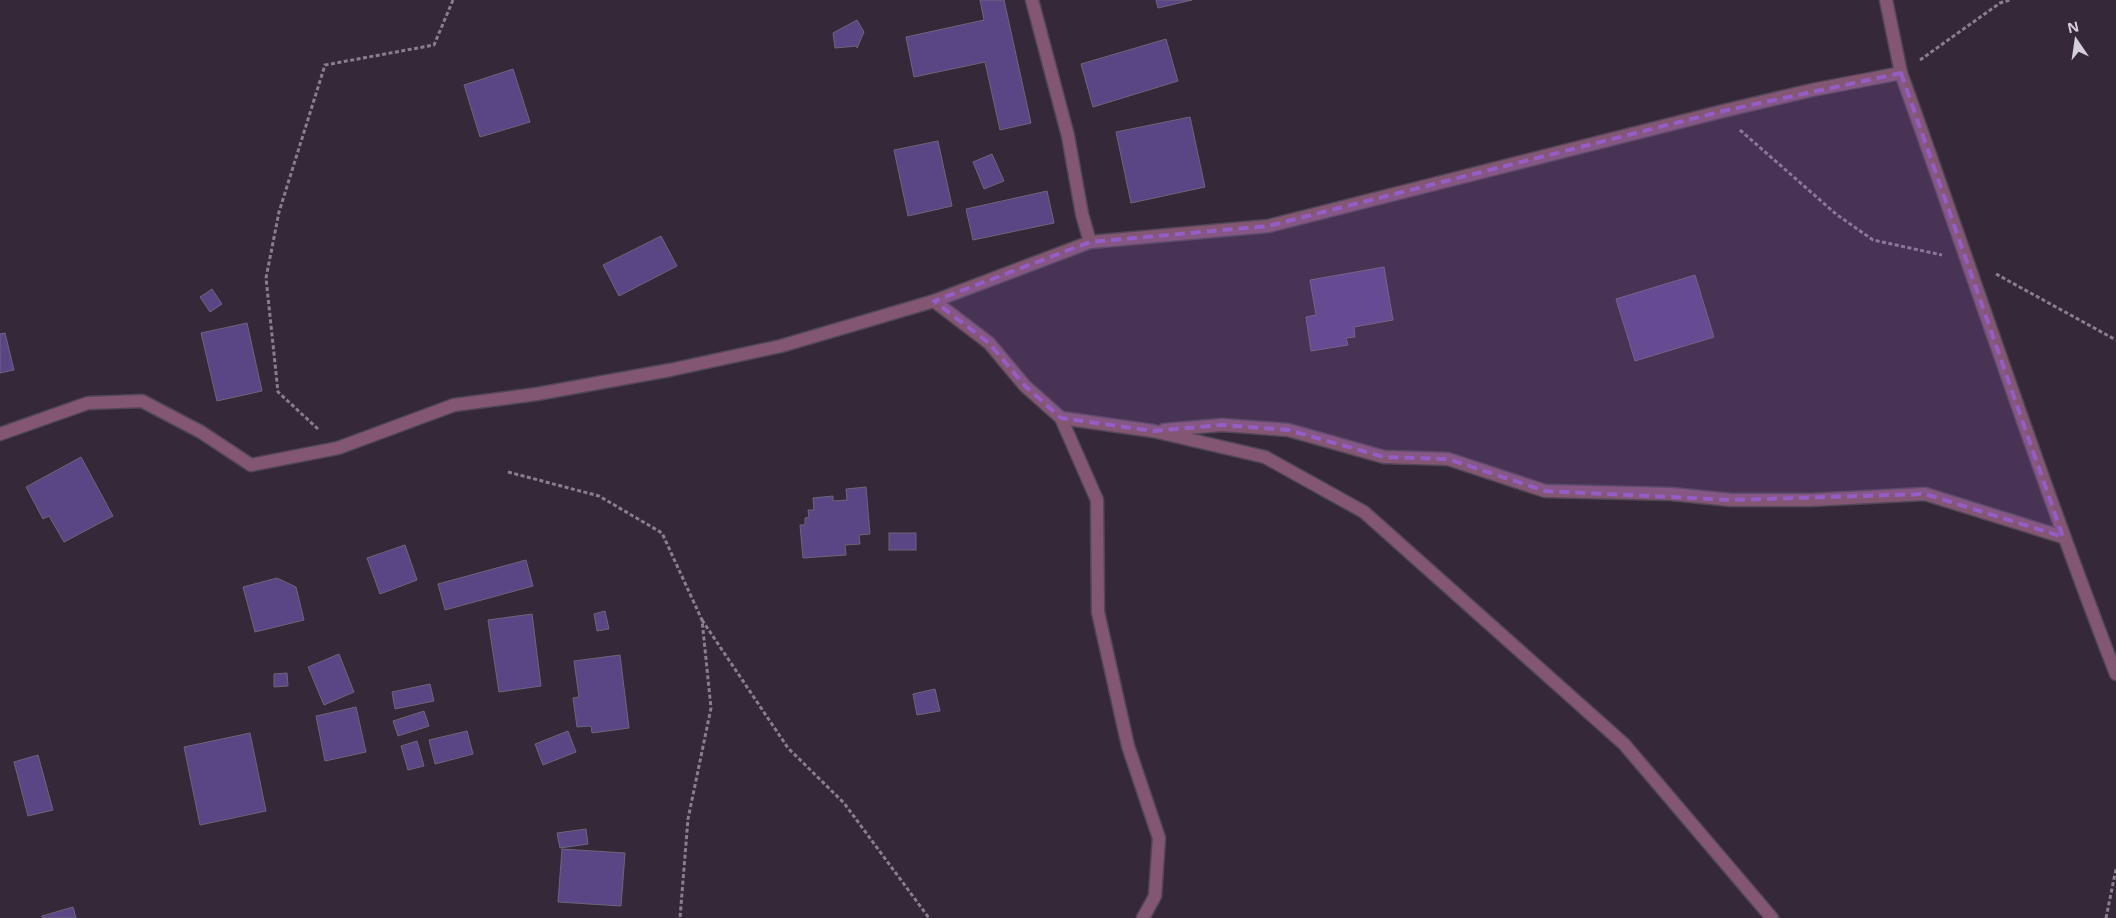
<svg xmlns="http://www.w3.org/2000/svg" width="2116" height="918" viewBox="0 0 2116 918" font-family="'Noto Sans',sans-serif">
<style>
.building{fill:#5a4585;stroke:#6b667a}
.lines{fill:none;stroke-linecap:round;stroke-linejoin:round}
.minor-casing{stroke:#524756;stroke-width:15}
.path{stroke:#897f8c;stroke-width:3;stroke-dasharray:4 2.5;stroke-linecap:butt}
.minor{stroke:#835674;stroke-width:12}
.marked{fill:#965dc6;fill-opacity:0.2;stroke:#965dc6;stroke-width:4;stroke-dasharray:10 6;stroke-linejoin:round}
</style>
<rect width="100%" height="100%" fill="#352939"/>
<g class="building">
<polygon points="980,0 1004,0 1031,123 1000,130 985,62 914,77 906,37 984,20"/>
<polygon points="1156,0 1192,0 1158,8"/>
<polygon points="857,20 864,32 857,48 857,46 835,48 833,33"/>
<polygon points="1166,39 1178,81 1093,107 1081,64"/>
<polygon points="513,69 530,122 480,137 464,85"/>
<polygon points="1190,117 1205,187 1131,203 1116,132"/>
<polygon points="938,141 952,206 908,216 894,150"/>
<polygon points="992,154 1004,181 984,189 973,162"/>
<polygon points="1047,191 1054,223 973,240 966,209"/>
<polygon points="661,236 677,266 619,296 603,265"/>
<polygon points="1384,267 1393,320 1354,327 1355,337 1346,338 1348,345 1311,351 1306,317 1316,315 1310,280"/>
<polygon points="1695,275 1714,337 1635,361 1616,299"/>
<polygon points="212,289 222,304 210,312 200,297"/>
<polygon points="247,323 262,391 217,401 201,333"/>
<polygon points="5,333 14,370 0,373 0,334"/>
<polygon points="81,457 113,516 64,542 49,516 43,519 26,487"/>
<polygon points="866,487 870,534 859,535 860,544 845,545 846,555 803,558 800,525 805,525 805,518 809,517 808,510 814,510 813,498 833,496 833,501 847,500 846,489"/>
<rect x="889" y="533" width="27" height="17"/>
<polygon points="405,545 417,580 380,594 367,558"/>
<polygon points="526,560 533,586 445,610 438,584"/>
<polygon points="277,578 296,587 304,620 255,632 243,587"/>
<polygon points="605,611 609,629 597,631 594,614"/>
<polygon points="532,614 541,686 499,692 488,620"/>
<polygon points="339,654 354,692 324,705 308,667"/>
<polygon points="620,655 629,728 592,733 591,726 577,727 573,698 579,697 574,661"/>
<polygon points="287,673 288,686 274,687 274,674"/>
<polygon points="430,684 434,701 395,709 392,692"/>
<polygon points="935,689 940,711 917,715 913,694"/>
<polygon points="356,707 366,752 325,761 316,716"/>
<polygon points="424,711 429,726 398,736 393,721"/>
<polygon points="467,731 473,754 435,764 429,740"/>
<polygon points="568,731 576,752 543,765 535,744"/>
<polygon points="250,733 266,811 200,825 184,747"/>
<polygon points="417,741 424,766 408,770 401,746"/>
<polygon points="38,755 53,810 28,816 14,762"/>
<polygon points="586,829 588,844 560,848 557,833"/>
<polygon points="562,849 625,853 621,906 558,902"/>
<polygon points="73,907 76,918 42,918 42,916"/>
</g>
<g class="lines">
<g class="minor-casing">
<g id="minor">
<polyline points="1032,0 1068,136 1082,214 1090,242"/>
<polyline points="1886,0 1901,73"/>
<polyline points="934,301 989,343 1025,386 1061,418 1153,431 1265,457 1364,512 1624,744 1772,918"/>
<polyline points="1061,418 1097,500 1098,612 1128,746 1159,838 1155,896 1143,918"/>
<polyline points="1164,430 1222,425 1288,430 1384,457 1448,459 1545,491 1671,494 1731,500 1811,500 1925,494 2063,537"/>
<path d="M0 434 88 403 142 401 201 432 251 465 338 448 454 405 537 394 670 370 781 346 934 301 1090 242 1268 226 1723 111 1812 90 1901 73C1973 273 2039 476 2116 674"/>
</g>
</g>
<g class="path">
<polyline points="1920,60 2000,3 2010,0"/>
<polyline points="1740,130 1836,214 1873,240 1942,255"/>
<polyline points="1996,274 2116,340"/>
<polyline points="318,429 278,392 266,278 279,212 325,65 434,45 453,0"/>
<polyline points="508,472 599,496 662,533 702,620 711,708 688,819 680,918"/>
<polyline points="702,620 788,748 844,803 929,918"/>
<polyline points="2106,918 2116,869"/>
</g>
<use href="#minor" class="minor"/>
</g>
<path class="marked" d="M1901 73 2063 537 1925 494 1731 500 1545 491 1448 459 1384 457 1288 430 1222 425 1153 431 1061 418 1025 386 989 343 934 301 1090 242 1268 226 1723 111Z"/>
<g transform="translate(2076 40) rotate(347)" stroke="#352939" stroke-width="4" paint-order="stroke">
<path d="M0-4L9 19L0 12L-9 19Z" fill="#d6ced8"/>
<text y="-8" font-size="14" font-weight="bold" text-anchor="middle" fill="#d6ced8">N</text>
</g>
</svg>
